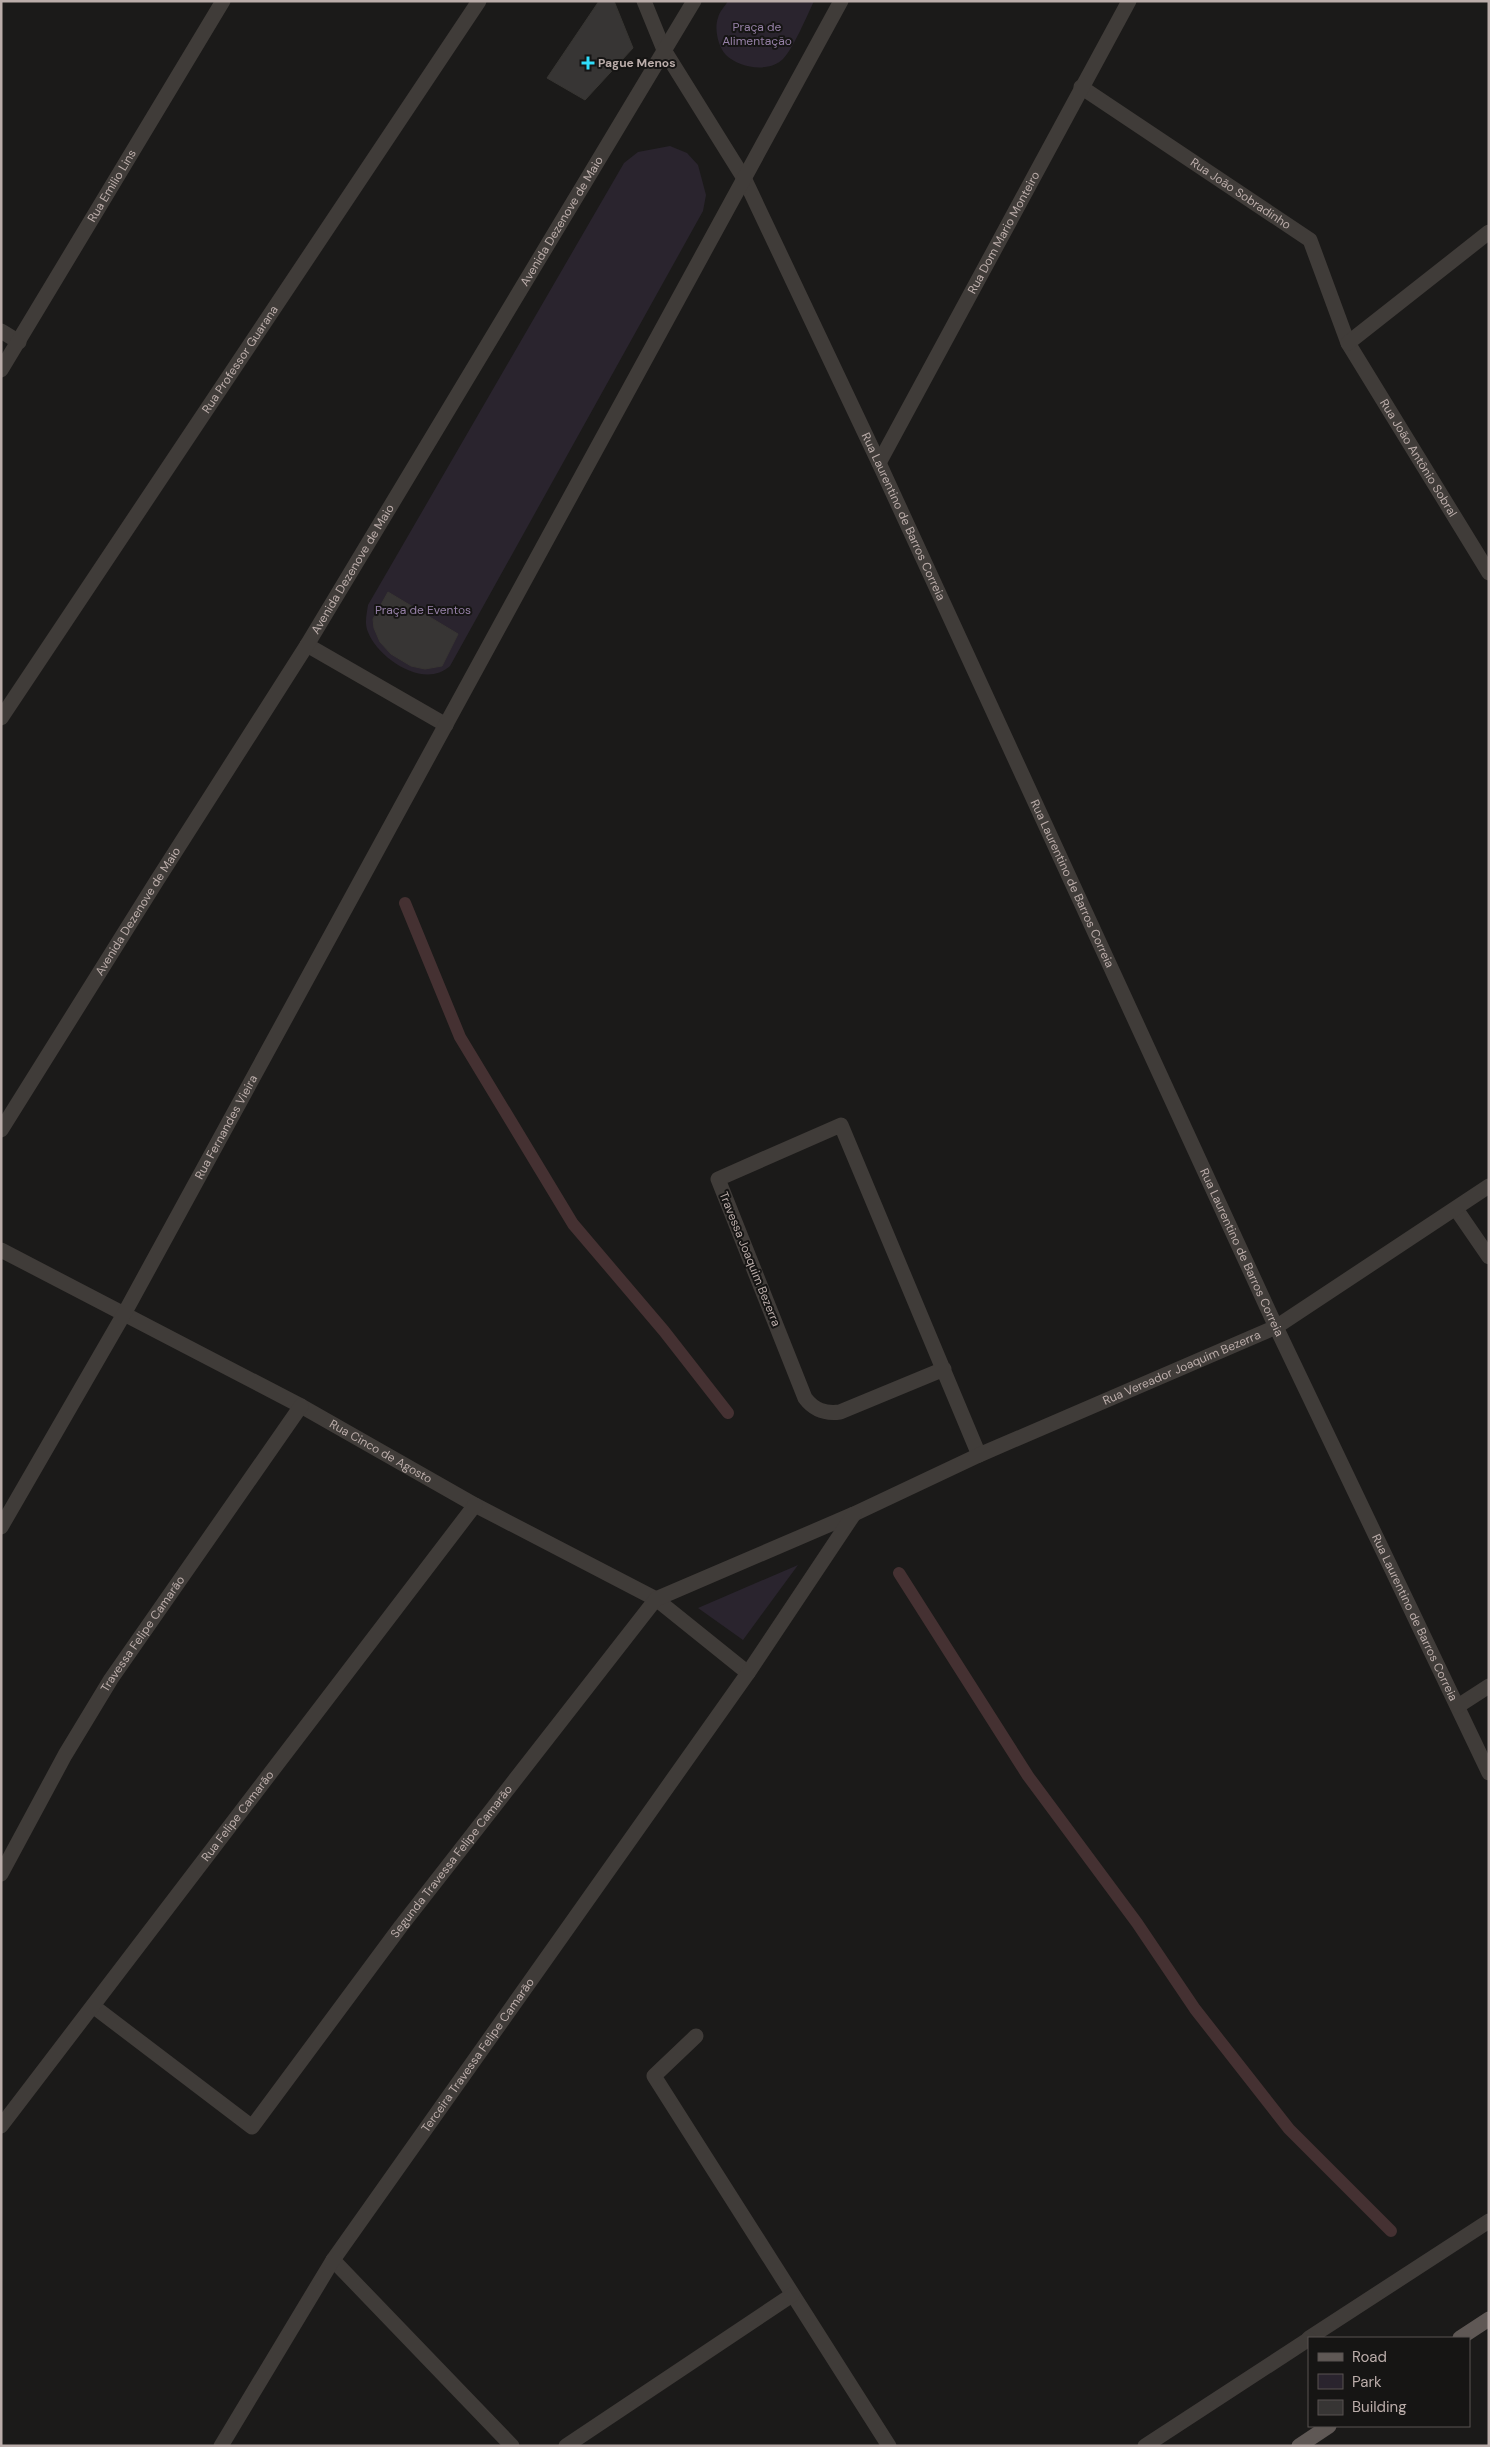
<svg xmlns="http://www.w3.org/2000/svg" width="1490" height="2447" viewBox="0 0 1490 2447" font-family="'DM Sans',sans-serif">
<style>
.green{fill:#2a242e}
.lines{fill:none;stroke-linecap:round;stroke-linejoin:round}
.stream{stroke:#453132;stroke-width:12}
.building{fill:#373534;stroke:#373532}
.minor{stroke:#403c39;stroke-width:15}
.major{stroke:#5f5855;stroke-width:15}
.poi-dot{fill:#30ddfb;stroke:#161514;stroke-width:2}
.labels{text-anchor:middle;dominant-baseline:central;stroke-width:4;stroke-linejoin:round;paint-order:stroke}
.park-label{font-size:12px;fill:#9681a7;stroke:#161514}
.poi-label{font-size:12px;font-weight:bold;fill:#bbadaa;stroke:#161514;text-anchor:start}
.street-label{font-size:12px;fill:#bbadaa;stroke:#161514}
</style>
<rect width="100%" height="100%" fill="#1b1a19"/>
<g class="green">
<path d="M728 1H814C807 16 793 49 783 59 769 73 739 68 726 55 718 47 714 28 718 18 719 12 725 6 728 1Z"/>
<path d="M670 146 687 153 698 165 706 195 703 211 450 666C424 690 378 658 368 632 364 623 367 613 368 605L624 163 638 152Z"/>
<polygon points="798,1565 743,1640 698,1608"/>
</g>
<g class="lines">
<g class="stream">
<polyline points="405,903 460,1037 573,1224 664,1331 728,1413"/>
<polyline points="899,1573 1028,1776 1137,1923 1195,2009 1289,2129 1391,2231"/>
</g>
</g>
<g class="building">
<polygon points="599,1 614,1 633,48 585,100 547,78"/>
<polygon points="388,592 458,634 442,666 425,669 411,666 391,654 380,642 374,628 373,619"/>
</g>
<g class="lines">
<g class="minor">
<path id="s1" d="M644 1 664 50 745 180 879 463 1276 1327 1489 1773"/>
<path id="s2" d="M1081 87 1310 240 1348 343 1489 573"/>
<polyline points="1,331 19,342"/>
<polyline points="1348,343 1489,232"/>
<path id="s3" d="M1 370 223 1"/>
<path id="s4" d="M879 463 1129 1"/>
<polyline points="307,645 446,725"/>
<path id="s5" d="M1 718 479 1"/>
<path id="s6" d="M1 1130 156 882 307 645 694 1"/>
<polyline points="1456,1209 1489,1257"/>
<path id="s7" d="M1 1250 301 1406 475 1505 656 1599 748 1673"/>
<path d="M944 1369 840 1412C825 1414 814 1410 805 1398L718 1179 841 1125 979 1455"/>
<path id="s8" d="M1 1527 124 1314 841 1"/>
<polyline points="1458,1706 1489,1686"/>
<path id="s9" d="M1 1874 65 1755 111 1679 301 1406"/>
<path id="s10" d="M93 2006 252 2127 401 1926 656 1599 854 1514 979 1455 1276 1327 1489 1186"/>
<polyline points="696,2036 654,2076 889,2446"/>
<path id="s11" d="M1 2126 475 1505"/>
<polyline points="333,2260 512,2446"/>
<polyline points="1309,2338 1489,2221"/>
<path id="s12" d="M221 2446 333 2260 748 1673 854 1514"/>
<polyline points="566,2446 792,2295"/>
<polyline points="1145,2446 1309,2339"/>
</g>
<g class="major">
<polyline points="1460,2338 1489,2319"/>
<polyline points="1299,2446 1329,2426"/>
</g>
</g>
<path class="poi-dot" d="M585.5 55.5h5v5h5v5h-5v5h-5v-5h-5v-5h5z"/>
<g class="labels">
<g class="park-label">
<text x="757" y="27">Praça de<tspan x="757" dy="14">Alimentação</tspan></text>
<text x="423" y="610">Praça de Eventos</text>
</g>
<g class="poi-label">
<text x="598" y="63">Pague Menos</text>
</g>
<g class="street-label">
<text stroke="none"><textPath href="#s3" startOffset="215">Rua Emilio Lins</textPath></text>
<text stroke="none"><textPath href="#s2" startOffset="192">Rua João Sobradinho</textPath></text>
<text stroke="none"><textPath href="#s6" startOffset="1068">Avenida Dezenove de Maio</textPath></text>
<text stroke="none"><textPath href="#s4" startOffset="262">Rua Dom Mario Monteiro</textPath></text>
<text stroke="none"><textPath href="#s5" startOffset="431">Rua Professor Guarana</textPath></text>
<text stroke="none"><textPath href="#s2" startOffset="520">Rua João Antônio Sobral</textPath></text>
<text stroke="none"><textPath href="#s1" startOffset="578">Rua Laurentino de Barros Correia</textPath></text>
<text stroke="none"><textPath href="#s6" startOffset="662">Avenida Dezenove de Maio</textPath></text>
<text stroke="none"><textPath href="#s1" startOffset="982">Rua Laurentino de Barros Correia</textPath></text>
<text stroke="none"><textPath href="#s6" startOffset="258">Avenida Dezenove de Maio</textPath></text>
<text stroke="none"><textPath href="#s8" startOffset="459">Rua Fernandes Vieira</textPath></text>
<text stroke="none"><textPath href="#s1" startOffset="1388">Rua Laurentino de Barros Correia</textPath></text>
<text transform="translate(750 1259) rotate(68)">Travessa Joaquim Bezerra</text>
<text stroke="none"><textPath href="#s10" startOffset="1439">Rua Vereador Joaquim Bezerra</textPath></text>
<text stroke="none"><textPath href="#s7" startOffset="430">Rua Cinco de Agosto</textPath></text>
<text stroke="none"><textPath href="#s1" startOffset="1792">Rua Laurentino de Barros Correia</textPath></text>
<text stroke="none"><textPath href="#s9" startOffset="279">Travessa Felipe Camarão</textPath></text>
<text stroke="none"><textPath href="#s11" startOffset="390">Rua Felipe Camarão</textPath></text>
<text stroke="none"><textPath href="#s10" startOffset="532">Segunda Travessa Felipe Camarão</textPath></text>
<text stroke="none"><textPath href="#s12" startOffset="468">Terceira Travessa Felipe Camarão</textPath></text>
</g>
</g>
<rect width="1490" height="2447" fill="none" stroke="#bbadaa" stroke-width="5"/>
<rect x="1308" y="2337" width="162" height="90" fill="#161514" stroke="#585250"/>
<rect x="1318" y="2353" width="25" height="8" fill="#5f5855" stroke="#585250"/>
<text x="1352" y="2362" font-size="15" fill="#bbadaa">Road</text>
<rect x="1318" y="2374" width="25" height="15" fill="#2a242e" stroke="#585250"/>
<text x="1352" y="2387" font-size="15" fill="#bbadaa">Park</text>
<rect x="1318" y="2400" width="25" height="15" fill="#373534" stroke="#585250"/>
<text x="1352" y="2412" font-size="15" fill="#bbadaa">Building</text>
</svg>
